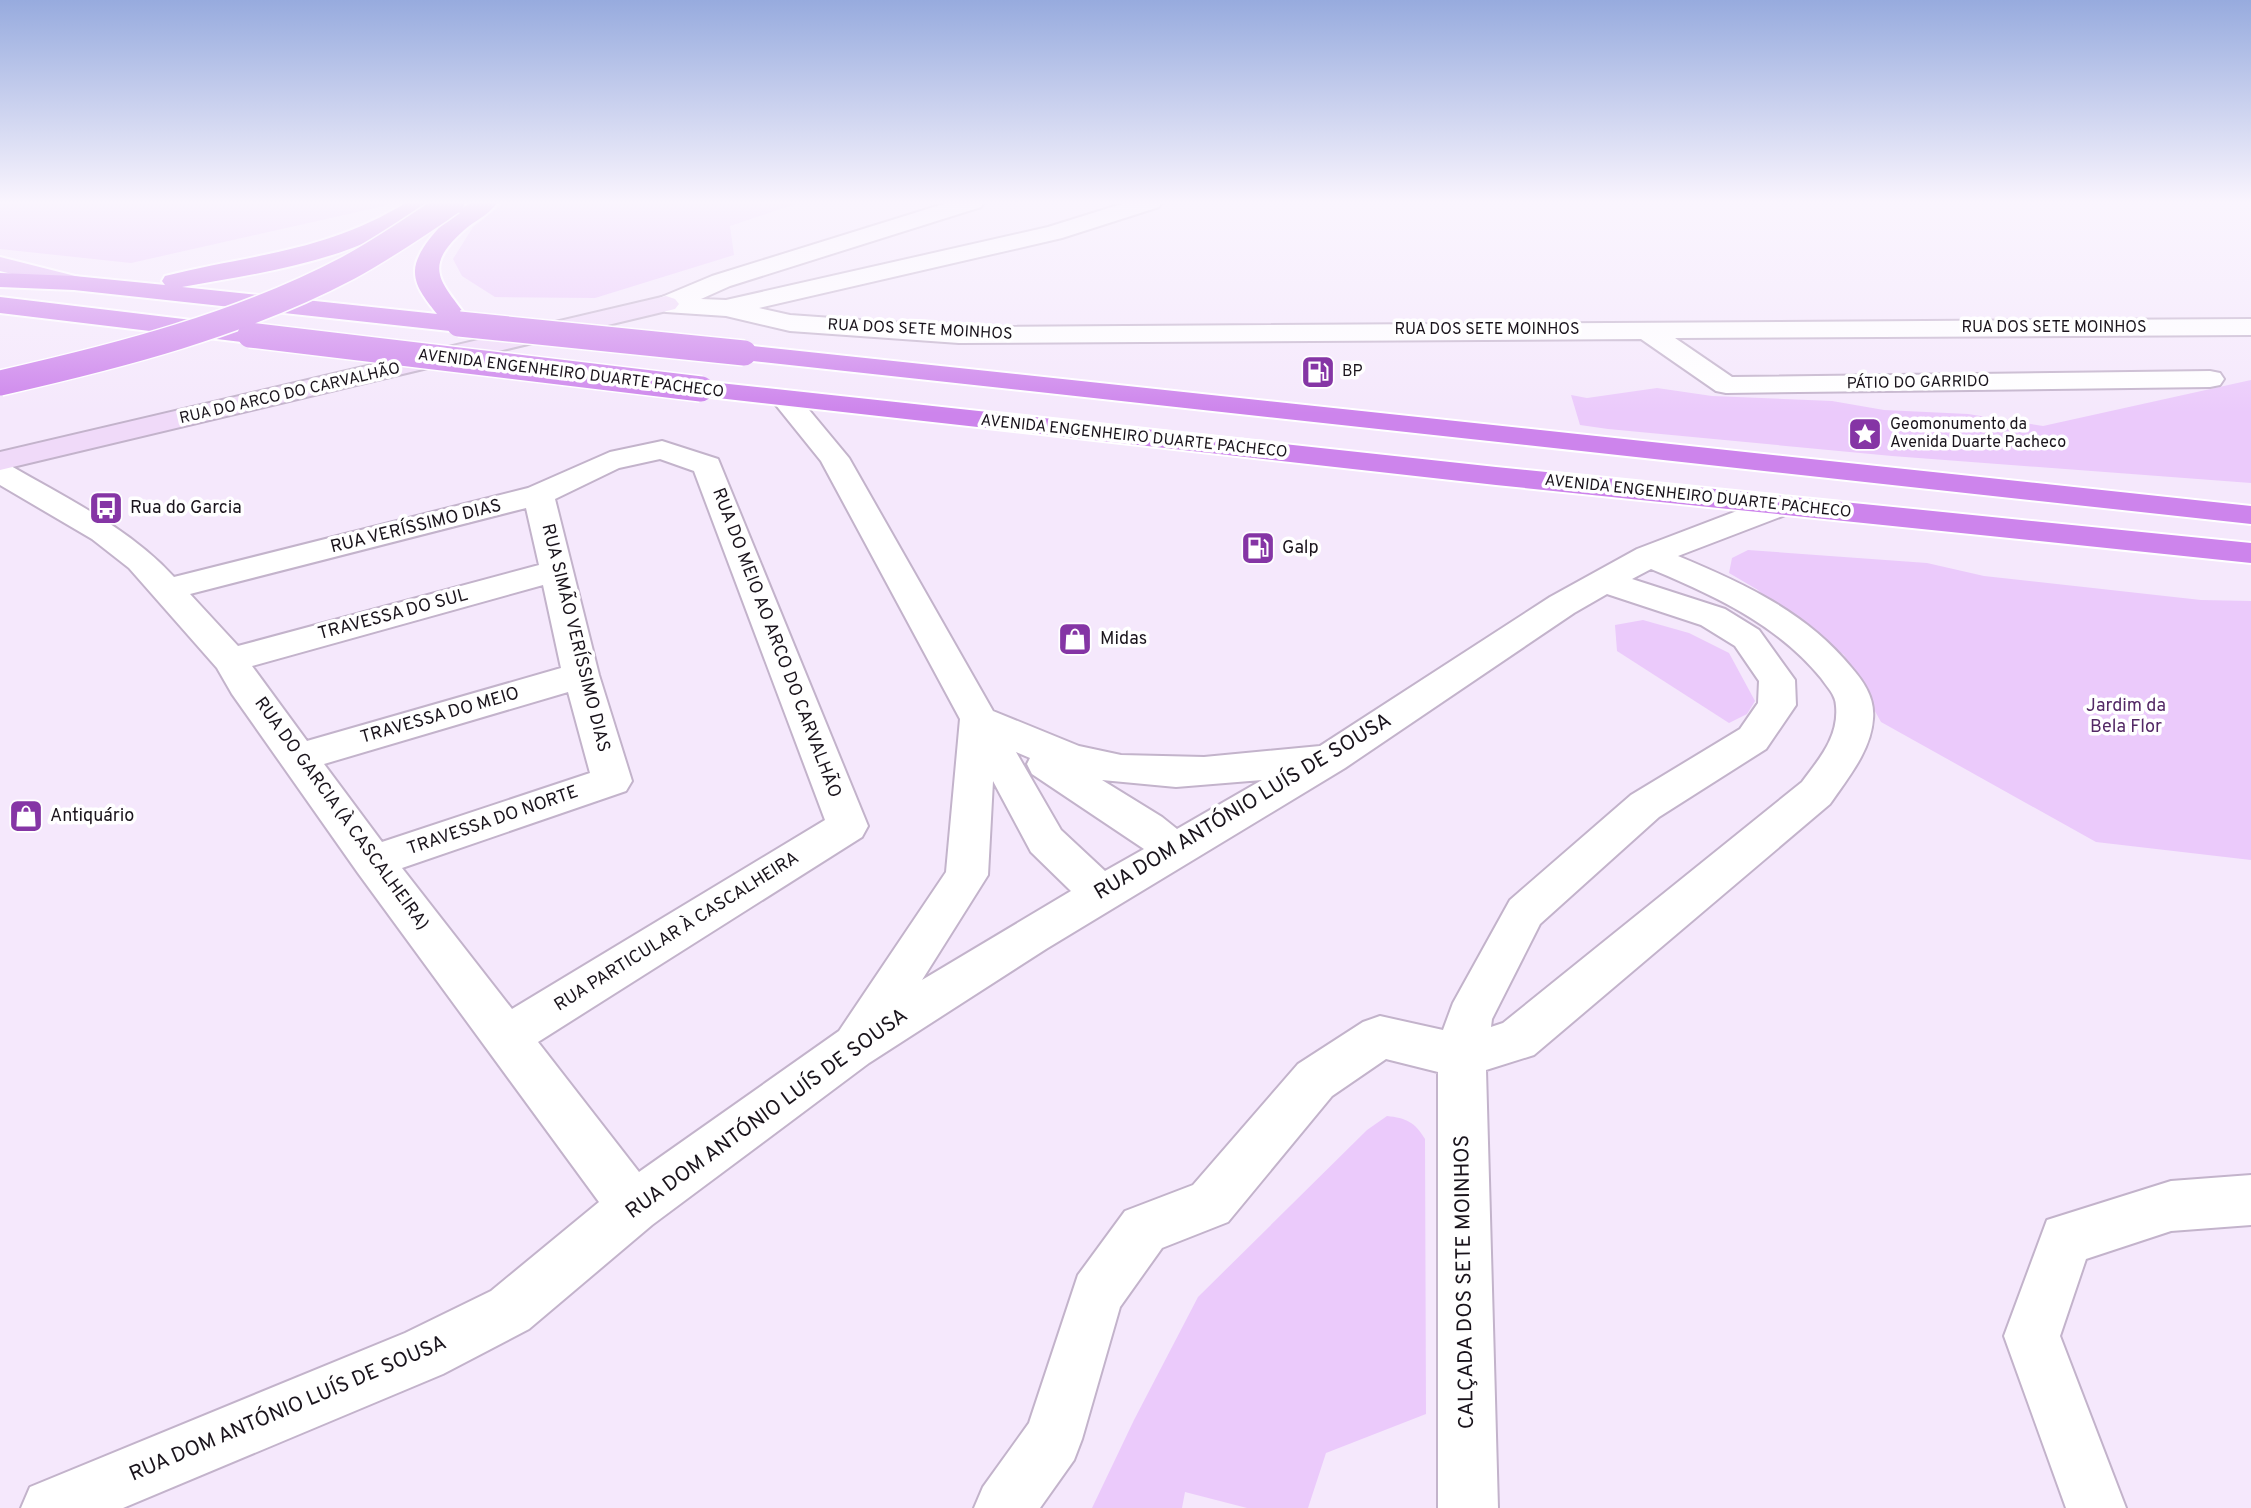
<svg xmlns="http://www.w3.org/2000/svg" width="2251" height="1508" viewBox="0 0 2251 1508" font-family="Overpass,sans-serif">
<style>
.green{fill:#ebcafb}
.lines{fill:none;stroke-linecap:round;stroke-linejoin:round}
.street-casing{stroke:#c3b3cb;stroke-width:4}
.secondary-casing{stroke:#c3b3cb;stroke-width:4}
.primary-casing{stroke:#fff;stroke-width:4}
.highway-casing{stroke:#fff;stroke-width:4}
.street{fill:#fff;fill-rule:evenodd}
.secondary{fill:#f0daf9;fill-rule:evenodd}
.primary{fill:#e1b5f4;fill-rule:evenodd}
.highway{fill:#cd84ec;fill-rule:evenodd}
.highway-bridge-casing{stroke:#fff;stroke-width:28;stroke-linecap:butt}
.highway-bridge{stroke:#cd84ec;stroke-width:25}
.labels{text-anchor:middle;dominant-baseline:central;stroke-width:7;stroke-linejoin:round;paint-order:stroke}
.far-street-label{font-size:16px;fill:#1a141c;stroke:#fff}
.far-poi-label{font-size:16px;fill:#1a141c;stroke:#fff;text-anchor:start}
.poi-label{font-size:18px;fill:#1a141c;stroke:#fff;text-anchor:start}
.street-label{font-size:18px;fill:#1a141c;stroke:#fff}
.park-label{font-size:18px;fill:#542966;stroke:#fff}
.near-street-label{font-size:21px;fill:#1a141c;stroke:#fff}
</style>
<rect width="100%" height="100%" fill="#f5e8fc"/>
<g class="green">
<polygon points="0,202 390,202 384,206 131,263 0,249"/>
<polygon points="505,202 801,202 730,226 734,255 595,298 495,297 462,276 453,259 473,227"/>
<polygon points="2251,380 2251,483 1892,456 1608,429 1580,425 1571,395 1587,398 1657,388 1712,396 1832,401 1884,410 1968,414 2043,426"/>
<polygon points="1748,550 1927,563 1984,576 2201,600 2251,601 2251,860 2096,842 1881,722 1844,655 1771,604 1758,590 1729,573 1732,558"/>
<polygon points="1643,620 1689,633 1729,653 1755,701 1747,714 1729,723 1617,651 1615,625"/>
<path d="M1387 1116C1406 1118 1415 1122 1425 1139L1426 1414 1326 1453 1308 1508H1247L1185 1492 1182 1508H1092L1134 1420 1198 1297 1367 1130Z"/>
</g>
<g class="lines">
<g class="street-casing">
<g id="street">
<polygon points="950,202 984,202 981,207 730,286 701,299 726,300 1048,227 1128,202 1162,202 1159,207 1062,238 759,308 790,315 959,327 2251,319 2251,335 1675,338 1732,377 2210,371 2220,373 2224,379 2220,385 2210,387 1726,393 1716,391 1641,339 959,343 790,331 726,316 666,312 657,309 653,304 657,299 712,276"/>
<path d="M785 391 795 393 849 458 993 711 1079 746 1121 755 1204 757 1320 746 1550 597 1637 549 1771 498 1782 496 1793 498 1798 505 1793 512 1678 556C1743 583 1806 612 1851 667 1864 682 1875 698 1873 719 1871 751 1847 779 1830 804L1534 1055 1486 1070 1498 1508H1438V1072L1386 1059 1332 1096 1228 1222 1162 1248 1120 1307 1082 1439 1074 1460 1040 1508H974L983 1487 1029 1423 1078 1275 1125 1211 1193 1185 1298 1064 1363 1022 1380 1016 1443 1030 1453 1003 1510 900 1631 795 1740 729 1758 703 1759 681 1735 646 1701 625 1607 594 1574 613 1345 768 1046 949 869 1063 652 1225 529 1329 443 1374 123 1508H21L30 1487 405 1333 491 1291 599 1202 358 873 232 694 217 668 129 568 92 539 0 485V463L11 466C68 499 129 528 174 577L528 488 610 452 662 441 718 459 868 826 862 837 538 1042 639 1172 839 1031 946 872 960 719 821 461 771 399 775 393ZM660 459 694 471 825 820 512 1009 402 868 626 791 632 781 599 675 555 499 619 468ZM526 508 539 565 238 646 190 594ZM1651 569C1713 595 1777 624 1821 678 1827 687 1836 695 1836 706 1839 737 1819 759 1802 782L1503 1023 1491 1027 1492 1019 1540 924 1659 817 1766 749 1796 705 1795 680 1759 630 1725 609 1632 579ZM543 585 561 668 307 741 252 666ZM568 692 590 773 382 842 324 764ZM1016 752 1030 758 1027 764 1032 774 1144 849 1105 871 1061 830ZM1102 780 1176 787 1262 780 1177 829 1162 817ZM993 781 1031 852 1071 891 922 980 988 875Z"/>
<polygon points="2251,1175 2251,1225 2171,1231 2086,1259 2060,1336 2126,1508 2066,1508 2004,1336 2047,1220 2171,1181"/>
</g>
</g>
<g class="secondary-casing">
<polygon id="secondary" points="666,296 675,299 679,304 675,309 0,470 0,452"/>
</g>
<g class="primary-casing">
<polygon id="primary" points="0,257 83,278 86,283 83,288 74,290 0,271"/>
</g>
<g class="highway-casing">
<g id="highway">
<path d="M407 202H434C429 209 421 213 413 218 345 262 260 273 182 287L437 314C428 302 415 288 415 272 414 249 451 212 471 203 478 200 490 202 498 202 491 212 479 219 469 226 417 269 443 282 472 324L468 329 459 332 74 290 0 287V273L74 276 165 285 162 281 165 276C253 254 327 252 407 202Z"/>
<polygon points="0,297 250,327 259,329 263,335 259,341 250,343 0,313"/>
<polygon points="744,345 2251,506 2251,524 735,359 731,353 735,347"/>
<polygon points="701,381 1496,467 2251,543 2251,563 1496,485 691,395 687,389 691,383"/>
</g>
</g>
<use href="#street" class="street"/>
<use href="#secondary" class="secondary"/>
<use href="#primary" class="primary"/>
<use href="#highway" class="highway"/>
<g class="highway-bridge-casing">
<g id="highway-bridge">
<polyline points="459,324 744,353"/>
<polyline points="250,335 701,389"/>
<path d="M0 383C119 356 240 325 348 268 385 248 418 225 452 202"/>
</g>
</g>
<use href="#highway-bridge" class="highway-bridge"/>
</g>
<linearGradient id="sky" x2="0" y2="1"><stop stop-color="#97abde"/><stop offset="0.49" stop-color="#faf5fe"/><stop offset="1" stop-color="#faf5fe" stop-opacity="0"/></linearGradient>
<rect width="2251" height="413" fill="url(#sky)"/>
<defs>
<g id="fuel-square" transform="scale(1.75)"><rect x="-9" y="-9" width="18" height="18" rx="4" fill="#8535a5" stroke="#fff"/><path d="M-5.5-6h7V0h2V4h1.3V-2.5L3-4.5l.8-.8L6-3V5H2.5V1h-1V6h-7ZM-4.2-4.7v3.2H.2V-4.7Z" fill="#fff"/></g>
<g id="sight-square" transform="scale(1.75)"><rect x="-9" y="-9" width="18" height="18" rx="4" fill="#8535a5" stroke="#fff"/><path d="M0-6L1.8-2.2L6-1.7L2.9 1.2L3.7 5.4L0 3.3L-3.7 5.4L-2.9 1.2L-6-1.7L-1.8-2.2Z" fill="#fff"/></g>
<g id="bus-square" transform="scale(1.75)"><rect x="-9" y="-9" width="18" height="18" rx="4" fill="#8535a5" stroke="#fff"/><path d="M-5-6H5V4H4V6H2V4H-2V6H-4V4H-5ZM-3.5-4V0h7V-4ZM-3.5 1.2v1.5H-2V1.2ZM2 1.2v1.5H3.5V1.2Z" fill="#fff"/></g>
<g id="shop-square" transform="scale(1.75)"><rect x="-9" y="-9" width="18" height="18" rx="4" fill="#8535a5" stroke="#fff"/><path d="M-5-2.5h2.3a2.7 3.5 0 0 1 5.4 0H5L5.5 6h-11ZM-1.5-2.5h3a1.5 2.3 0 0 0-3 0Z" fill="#fff"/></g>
</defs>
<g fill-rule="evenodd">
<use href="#fuel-square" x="1318" y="372"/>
<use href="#sight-square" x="1865" y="434"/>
<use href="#bus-square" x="106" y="508"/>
<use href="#fuel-square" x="1258" y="548"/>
<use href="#shop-square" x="1075" y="639"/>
<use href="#shop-square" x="26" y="816"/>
</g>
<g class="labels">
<g class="far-street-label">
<text x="2054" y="328">RUA DOS SETE MOINHOS</text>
<text transform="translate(920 330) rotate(3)">RUA DOS SETE MOINHOS</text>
<text x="1487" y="330">RUA DOS SETE MOINHOS</text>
<text transform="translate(571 374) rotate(7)">AVENIDA ENGENHEIRO DUARTE PACHECO</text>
<text transform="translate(1918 383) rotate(-1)">PÁTIO DO GARRIDO</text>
<text transform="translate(290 394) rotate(-13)">RUA DO ARCO DO CARVALHÃO</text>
<text transform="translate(1134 437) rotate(6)">AVENIDA ENGENHEIRO DUARTE PACHECO</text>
<text transform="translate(1698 497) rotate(6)">AVENIDA ENGENHEIRO DUARTE PACHECO</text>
</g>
<g class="far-poi-label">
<text x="1342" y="372">BP</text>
<text x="1890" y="425">Geomonumento da<tspan x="1890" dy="18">Avenida Duarte Pacheco</tspan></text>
</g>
<g class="poi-label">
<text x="130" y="508">Rua do Garcia</text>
<text x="1282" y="548">Galp</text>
<text x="1100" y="639">Midas</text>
<text x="50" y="816">Antiquário</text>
</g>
<g class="street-label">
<text transform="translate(416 527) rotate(-14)">RUA VERÍSSIMO DIAS</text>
<text transform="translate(393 615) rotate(-15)">TRAVESSA DO SUL</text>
<text transform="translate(575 638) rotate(76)">RUA SIMÃO VERÍSSIMO DIAS</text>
<text transform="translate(776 643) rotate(69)">RUA DO MEIO AO ARCO DO CARVALHÃO</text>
<text transform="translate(440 716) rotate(-16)">TRAVESSA DO MEIO</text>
<text transform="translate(341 814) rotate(54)">RUA DO GARCIA (À CASCALHEIRA)</text>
<text transform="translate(493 821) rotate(-19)">TRAVESSA DO NORTE</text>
<text transform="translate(677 932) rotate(-32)">RUA PARTICULAR À CASCALHEIRA</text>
</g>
<g class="park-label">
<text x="2126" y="706">Jardim da<tspan x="2126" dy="21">Bela Flor</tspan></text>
</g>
<g class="near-street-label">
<text transform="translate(1243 807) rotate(-31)">RUA DOM ANTÓNIO LUÍS DE SOUSA</text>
<text transform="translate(767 1114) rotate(-36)">RUA DOM ANTÓNIO LUÍS DE SOUSA</text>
<text transform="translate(1465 1282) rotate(-91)">CALÇADA DOS SETE MOINHOS</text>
<text transform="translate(288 1409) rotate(-23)">RUA DOM ANTÓNIO LUÍS DE SOUSA</text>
</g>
</g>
</svg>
